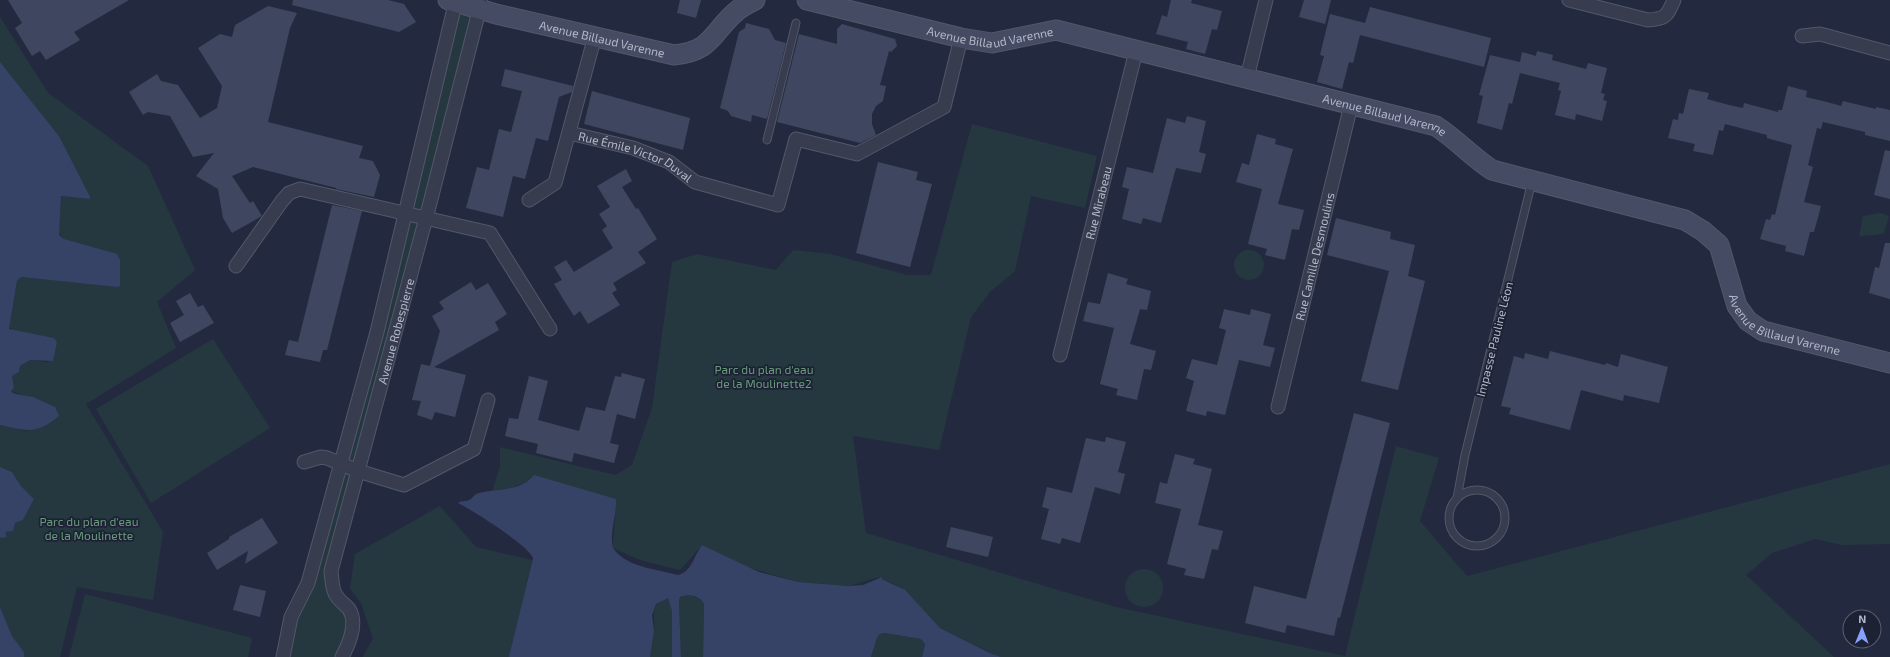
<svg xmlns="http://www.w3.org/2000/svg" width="1890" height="657" viewBox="0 0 1890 657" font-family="'Exo 2',sans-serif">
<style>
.green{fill:#253840}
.water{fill:#364266}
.building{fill:#3f465f}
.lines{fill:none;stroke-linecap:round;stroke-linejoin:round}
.lane-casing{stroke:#525869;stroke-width:9}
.street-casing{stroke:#525869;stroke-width:15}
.secondary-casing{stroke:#525869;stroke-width:21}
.lane{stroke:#373d4f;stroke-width:7}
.street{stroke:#373d4f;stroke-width:13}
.secondary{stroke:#454b62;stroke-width:19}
.labels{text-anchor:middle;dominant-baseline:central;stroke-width:3.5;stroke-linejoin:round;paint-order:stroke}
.street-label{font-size:12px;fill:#b3b8ca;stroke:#1c2233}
.park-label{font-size:12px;fill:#699b7d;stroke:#1c2233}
</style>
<rect width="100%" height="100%" fill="#232a3f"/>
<g class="green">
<polygon points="456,0 481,0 331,571 349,610 342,657 286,657 291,617 308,583"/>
<polygon points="0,17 48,93 148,166 195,270 157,302 176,348 86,404 163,532 153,600 77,587 60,657 24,657 24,652 12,636 0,607 0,538 7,537 4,532 15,523 23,520 34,499 21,486 12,472 0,467 0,425 28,431 38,400 11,391 14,387 12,376 19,372 20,366 30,360 48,362 54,338 13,331 9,327 17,281 21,277 117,287 59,234 61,196 89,199 59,136 0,62"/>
<polygon points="972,124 1097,156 1085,208 1031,196 1015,271 990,292 971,317 939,450 853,436 866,533 1116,607 1345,656 1396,446 1439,458 1420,521 1467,576 1890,464 1890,544 1842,545 1815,539 1772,553 1746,575 1834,657 1000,657 940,628 898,586 879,577 849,586 798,582 747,567 702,545 680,570 640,560 613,548 616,499 530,480 512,488 492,491 500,467 500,447 615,475 632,465 652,408 672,262 697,254 776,270 793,250 831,254 907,275 931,275"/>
<polygon points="1880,213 1889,216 1884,233 1876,235 1859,236 1863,216"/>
<circle cx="1249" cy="265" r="15"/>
<polygon points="213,339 270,428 151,503 96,409"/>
<polygon points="440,506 476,547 532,560 510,657 363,657 373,638 361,603 350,589 355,554"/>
<circle cx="1144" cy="588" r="19"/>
<polygon points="85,594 252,638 248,657 69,657"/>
<path d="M684 595C692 595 700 597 704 604L703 657H681L679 602 680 598Z"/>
<path d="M665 598H668C676 611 672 641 672 657H650C651 648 653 640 654 631 656 617 648 607 665 598Z"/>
<polygon points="885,633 921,639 925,643 922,657 871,657 877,638 880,634"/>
</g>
<g class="water">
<path d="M0 62 59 136 90 197V199L61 196 59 235 64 239 117 254 120 260V286L117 287 30 278 21 277 17 281 9 329 54 338 57 342 53 361 30 360 20 366 19 372 12 376 14 387 11 392 16 394 33 397 55 407 59 416C36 435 27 431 0 425Z"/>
<polygon points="0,467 12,472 21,486 34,499 23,520 15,523 13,531 5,532 7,537 0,538"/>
<path d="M534 475 616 499C617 515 609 531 613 548 627 568 657 569 678 575 692 572 694 555 702 545L759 572 798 582 849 586 863 585 882 577V579L905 590 940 628 990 653 1001 657H922L925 644 921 639 885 633 880 634 877 638 871 657H703L704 604C700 596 689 593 680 597L679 602 681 657H672V611L668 598 656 604 652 615 654 631 650 657H509L533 558C528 545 472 510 458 503 462 500 465 502 469 500 473 498 474 494 479 493 497 488 521 492 534 475Z"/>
<polygon points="0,607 12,636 24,652 24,657 0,657"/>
</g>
<g class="building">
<polygon points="8,0 129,0 74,32 80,40 46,60 40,51 32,56 15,28 22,23"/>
<polygon points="293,0 388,0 404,4 416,22 399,32 292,5"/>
<polygon points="680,0 701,0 696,18 677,13"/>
<polygon points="1171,0 1192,0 1191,3 1222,11 1217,30 1212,29 1205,54 1186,49 1188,42 1156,34 1162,15 1167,17"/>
<polygon points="1304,0 1331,0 1325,24 1299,17"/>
<polygon points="268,6 297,13 290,28 268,122 363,146 359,158 373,161 380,175 374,197 336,189 336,188 253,167 232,176 250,203 253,201 262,216 232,233 223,218 218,189 196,176 214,153 193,157 170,116 148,112 143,115 129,92 157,74 161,81 178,85 200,118 217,108 222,86 198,48 220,34 232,37 235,25"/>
<polygon points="1370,7 1491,38 1484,67 1360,35 1353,63 1349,62 1342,89 1317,82 1324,56 1320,55 1330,14 1365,23"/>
<polygon points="746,23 769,29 775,40 786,43 767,119 752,115 751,122 731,116 728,111 720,108 739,32 745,28"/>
<polygon points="842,24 895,39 897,46 891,52 889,51 880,85 886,86 883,101 876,106 872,114 872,124 876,135 860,143 777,122 799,34 837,44 837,29"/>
<polygon points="1537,51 1553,55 1552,60 1586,69 1588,63 1607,68 1601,93 1605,94 1603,100 1607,101 1602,121 1576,114 1575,120 1555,115 1561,91 1558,90 1560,83 1520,73 1512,104 1509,103 1502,130 1477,123 1483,96 1479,95 1490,55 1520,62 1522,52 1536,56"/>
<polygon points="505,69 573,86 572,92 559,97 548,141 536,138 525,179 513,176 503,217 466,208 477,167 489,170 499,129 511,132 522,91 501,86"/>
<polygon points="1788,86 1807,91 1806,97 1827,102 1841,106 1843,101 1876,109 1876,107 1890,110 1890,141 1865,135 1865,132 1823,122 1821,129 1817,128 1808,165 1813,167 1804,202 1821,206 1814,232 1810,232 1804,256 1785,251 1786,246 1760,239 1766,219 1770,220 1772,214 1775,215 1792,145 1767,138 1767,135 1725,124 1723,131 1719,130 1713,155 1693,151 1695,144 1668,138 1673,119 1678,120 1679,113 1683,114 1689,89 1709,93 1707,99 1729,105 1743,108 1744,103 1778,112 1778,110 1782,110"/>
<polygon points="592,91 690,118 683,150 584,124"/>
<polygon points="1187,116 1206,121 1199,152 1206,154 1201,173 1176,168 1161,223 1143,218 1141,224 1122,219 1129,189 1122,187 1127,167 1153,173 1167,118 1185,123"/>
<polygon points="1257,134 1276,139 1275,144 1293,149 1278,204 1304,210 1299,230 1292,229 1285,260 1265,255 1267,249 1248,244 1262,189 1236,182 1242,163 1249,165"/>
<polygon points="1885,150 1890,151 1890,199 1874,195"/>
<polygon points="878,162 918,172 916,180 932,184 910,267 856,253"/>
<polygon points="626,169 632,181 622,187 636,209 638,208 657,239 638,252 646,263 613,283 617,290 612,293 620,305 588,324 580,311 574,316 565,302 554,284 562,280 554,267 566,260 574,272 613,248 602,230 607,226 599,214 610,207 597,186"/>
<polygon points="332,205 362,211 327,350 323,350 320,362 285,355 289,340 298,342"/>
<polygon points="1336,218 1391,232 1390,239 1415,245 1408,276 1425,281 1398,390 1361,381 1389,271 1327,255"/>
<polygon points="1885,243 1890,243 1890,299 1869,293 1875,267 1879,268"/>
<polygon points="1108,273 1128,279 1126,284 1151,291 1147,310 1140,309 1130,344 1156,351 1151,370 1144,369 1137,400 1116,395 1118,389 1100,384 1114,328 1083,321 1088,302 1100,304"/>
<polygon points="471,282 476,290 488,283 507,314 495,322 499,330 434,367 466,375 455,417 435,412 432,420 417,415 421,401 412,400 421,364 430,366 440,331 432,316 444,309 439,302"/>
<polygon points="190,293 198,307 203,305 214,323 180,342 170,323 184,315 176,301"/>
<polygon points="1224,309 1250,315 1251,309 1271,314 1263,345 1275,348 1270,367 1239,360 1225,415 1207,411 1206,416 1186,411 1194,381 1186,378 1192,359 1217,365 1226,330 1219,328"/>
<polygon points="1550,351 1605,365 1606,363 1618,367 1621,354 1668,367 1659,403 1624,395 1623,401 1581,390 1570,430 1509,414 1511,408 1501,406 1514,356 1524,359 1525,353 1548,359"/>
<polygon points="622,373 645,379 635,419 617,414 610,443 619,445 614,463 574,453 572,462 536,453 538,444 505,436 509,418 518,419 529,376 548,381 538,420 579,431 586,407 605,411 615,376 621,377"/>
<polygon points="1354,413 1390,423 1340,618 1338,617 1334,636 1287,625 1285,633 1245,623 1254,586 1306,599"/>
<polygon points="1106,437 1126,442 1118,472 1125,474 1120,494 1095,487 1080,543 1062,538 1060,544 1041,539 1049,509 1042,507 1047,487 1072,493 1086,438 1105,442"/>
<polygon points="1175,454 1195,459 1193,464 1212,469 1198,525 1223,531 1218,550 1212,549 1204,579 1184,575 1186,569 1167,564 1181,509 1155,503 1160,482 1167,484"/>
<polygon points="262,518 278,543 245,564 248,551 217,570 207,553 229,539 229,537"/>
<polygon points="951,527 993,537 988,557 946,547"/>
<polygon points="240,585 266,591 260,617 233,610"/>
</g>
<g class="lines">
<g class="lane-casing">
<g id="lane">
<polyline points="767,140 796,23"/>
<circle cx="1477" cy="518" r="28"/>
<polyline points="1457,498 1465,455 1532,181"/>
</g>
</g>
<g class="street-casing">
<g id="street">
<path d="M1569 0 1648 20C1666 19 1667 16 1674 0"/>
<polyline points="1802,36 1820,34 1890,53"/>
<polyline points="1247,78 1266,0"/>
<path id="s1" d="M569 133 633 148 669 162 695 182 778 205 796 139 857 154 944 107 961 38"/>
<polyline points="529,200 555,183 595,36"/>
<polyline points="236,266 282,201 289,193 300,189 490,233 550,329"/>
<path id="s2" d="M1060 355 1136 51"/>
<path id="s3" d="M1278 407 1351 105"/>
<polyline points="304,462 321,457 327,458 358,471 404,485 474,449 488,400"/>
<polyline points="283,657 291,617 308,583 377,332 456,0"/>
<path id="s4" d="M342 657C349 644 358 623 349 609 345 604 339 601 336 595 332 590 332 578 331 571L430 203 481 3"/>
</g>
</g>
<g class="secondary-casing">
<g id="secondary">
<path id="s5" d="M448 0 496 14 674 55C714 51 712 31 738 10 743 6 749 3 755 0"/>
<path id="s6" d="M807 0 961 38 992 43 1056 30 1436 126C1456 139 1472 157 1492 170L1685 220 1703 231 1719 245 1737 306 1748 321 1763 331 1890 363"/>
</g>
</g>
<use href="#lane" class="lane"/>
<use href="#street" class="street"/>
<use href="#secondary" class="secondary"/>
</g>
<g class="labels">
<g class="street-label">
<text stroke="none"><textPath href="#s6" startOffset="188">Avenue Billaud Varenne</textPath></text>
<text stroke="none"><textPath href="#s5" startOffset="159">Avenue Billaud Varenne</textPath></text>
<text stroke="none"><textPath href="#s6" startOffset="595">Avenue Billaud Varenne</textPath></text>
<text stroke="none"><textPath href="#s1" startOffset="71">Rue Émile Victor Duval</textPath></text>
<text stroke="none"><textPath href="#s2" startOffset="157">Rue Mirabeau</textPath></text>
<text stroke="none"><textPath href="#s3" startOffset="155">Rue Camille Desmoulins</textPath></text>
<text stroke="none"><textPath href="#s6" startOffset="1076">Avenue Billaud Varenne</textPath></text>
<text stroke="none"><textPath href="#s4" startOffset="343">Avenue Robespierre</textPath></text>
<text transform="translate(1494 339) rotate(-76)">Impasse Pauline Léon</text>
</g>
<g class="park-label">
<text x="764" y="369">Parc du plan d'eau<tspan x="764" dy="14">de la Moulinette2</tspan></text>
<text x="89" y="521">Parc du plan d'eau<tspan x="89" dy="14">de la Moulinette</tspan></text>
</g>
</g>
<g transform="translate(1862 629) rotate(1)"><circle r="19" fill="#1c2233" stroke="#585e6f"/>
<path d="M0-3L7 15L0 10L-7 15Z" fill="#86a0fb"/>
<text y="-6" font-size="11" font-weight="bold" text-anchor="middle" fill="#b3b8ca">N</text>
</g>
</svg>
